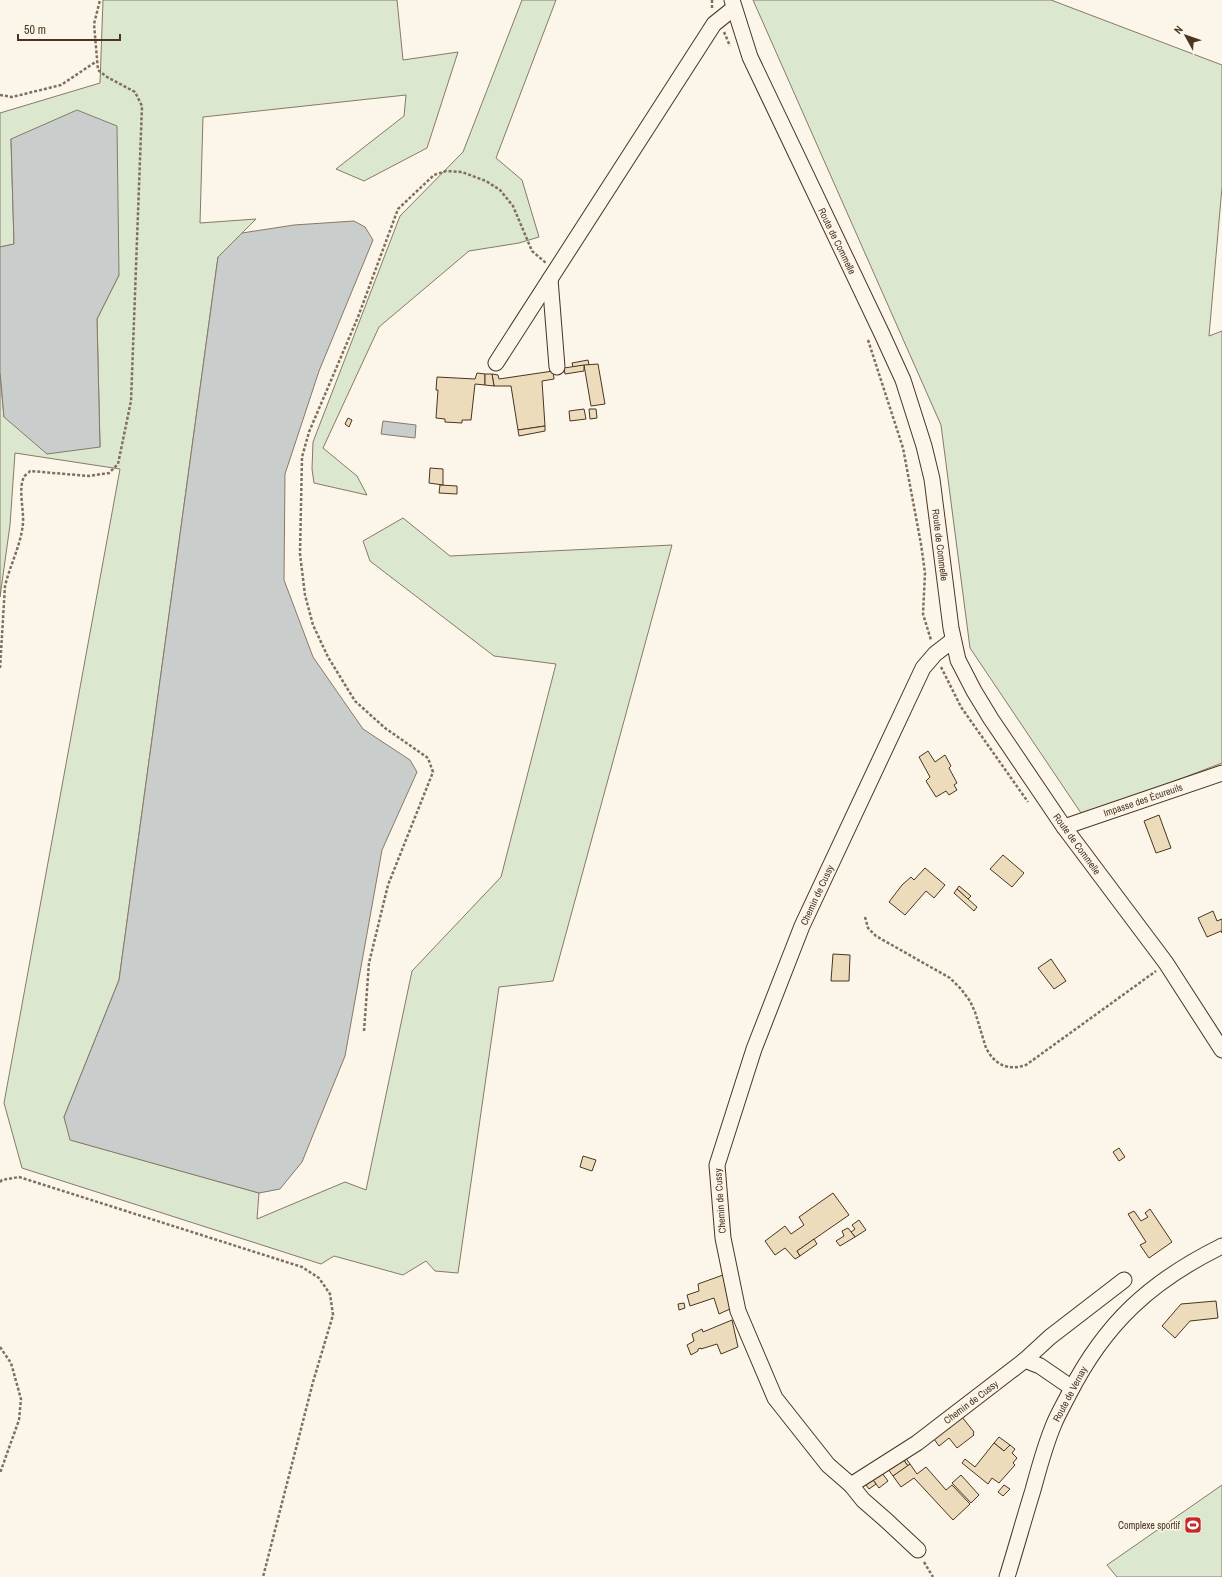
<svg xmlns="http://www.w3.org/2000/svg" width="1222" height="1577" viewBox="0 0 1222 1577" font-family="'Archivo Narrow',sans-serif">
<style>
.green{fill:#dce7d0;stroke:#887966}
.water{fill:#c9cecd;stroke:#887966}
.building{fill:#ecdcbc;stroke:#4a3520}
.lines{fill:none;stroke-linecap:round;stroke-linejoin:round}
.minor-casing{stroke:#4a3520;stroke-width:17}
.path{stroke:#7f6f5c;stroke-width:2.5;stroke-dasharray:3 2;stroke-linecap:butt}
.minor{stroke:#fbf6e9;stroke-width:15}
.labels{text-anchor:middle;dominant-baseline:central;stroke-width:3;stroke-linejoin:round;paint-order:stroke}
.street-label{font-size:10px;fill:#4a3520;stroke:#fbf6e9}
.poi-label{font-size:10px;fill:#4a3520;stroke:#fbf6e9;text-anchor:end}
</style>
<rect width="100%" height="100%" fill="#fbf6e9"/>
<g class="green">
<polygon points="103,0 397,0 403,60 458,52 427,148 364,181 336,169 404,116 406,95 203,117 200,223 256,219 218,257 119,980 64,1117 71,1140 259,1193 257,1219 345,1182 366,1190 412,971 501,877 556,664 494,656 370,561 363,541 403,518 450,556 672,545 553,981 499,987 458,1273 435,1271 426,1261 403,1275 334,1256 321,1264 22,1168 4,1103 120,469 15,453 10,525 0,597 0,372 4,417 100,447 97,319 119,275 11,139 14,244 0,247 0,113 100,83"/>
<polygon points="522,0 556,0 496,158 522,180 539,237 519,243 469,251 379,327 323,448 357,476 367,495 314,483 312,469 313,442 400,216 463,152"/>
<polygon points="753,0 1051,0 1222,65 1222,187 1209,336 1222,331 1222,763 1083,816 970,648 941,425"/>
<polygon points="1222,1485 1222,1577 1117,1577 1107,1565"/>
</g>
<g class="water">
<polygon points="77,110 117,126 119,275 97,319 100,447 47,454 4,417 0,372 0,247 14,244 11,139"/>
<polygon points="354,221 365,227 373,240 319,371 285,474 284,580 313,657 363,729 410,760 417,772 382,850 345,1056 302,1162 280,1189 259,1193 70,1140 64,1117 119,980 218,257 242,233 294,225"/>
<polygon points="383,421 416,425 415,438 381,434"/>
</g>
<g class="building">
<polygon points="588,360 589,365 573,367 572,363"/>
<polygon points="598,364 605,404 591,406 584,365"/>
<polygon points="584,365 584,371 565,374 564,368"/>
<polygon points="553,371 554,379 542,381 545,426 518,430 511,386 494,386 492,374 498,375 499,379"/>
<polygon points="477,373 485,374 485,385 475,384 471,420 462,420 462,423 445,422 445,419 436,418 438,390 436,390 437,377 475,379"/>
<polygon points="485,374 492,374 494,386 485,385"/>
<polygon points="584,409 586,419 570,421 569,411"/>
<polygon points="589,409 596,409 597,418 590,419"/>
<polygon points="348,418 352,420 349,427 345,424"/>
<polygon points="545,426 545,431 519,436 518,430"/>
<polygon points="430,468 443,469 443,485 429,483"/>
<polygon points="440,485 457,486 457,494 439,493"/>
<polygon points="928,751 935,762 945,755 951,766 949,768 957,783 954,785 957,790 949,795 946,791 936,797 926,781 930,777 919,757"/>
<polygon points="1159,815 1171,848 1156,853 1144,821"/>
<polygon points="1003,855 1024,873 1012,887 990,869"/>
<polygon points="925,868 945,885 934,898 926,891 905,915 889,902 902,885 911,877 914,880"/>
<polygon points="959,886 971,896 968,899 957,889"/>
<polygon points="957,889 977,907 974,911 954,893"/>
<polygon points="1213,911 1217,921 1222,919 1222,933 1221,931 1207,937 1198,918"/>
<polygon points="833,954 850,955 849,981 831,981"/>
<polygon points="1051,959 1066,981 1054,989 1038,968"/>
<polygon points="1119,1148 1125,1157 1119,1161 1113,1152"/>
<polygon points="583,1156 596,1160 592,1171 580,1167"/>
<polygon points="833,1193 849,1215 797,1251 800,1256 795,1259 785,1248 775,1255 765,1241 785,1226 791,1234 804,1225 799,1217"/>
<polygon points="1150,1209 1172,1242 1149,1258 1140,1245 1146,1242 1128,1214 1134,1211 1141,1221 1148,1217 1145,1213"/>
<polygon points="859,1220 866,1230 855,1237 851,1232 855,1229 852,1225"/>
<polygon points="848,1228 855,1237 840,1246 836,1241 844,1236 842,1231"/>
<polygon points="814,1239 817,1244 800,1256 797,1251"/>
<polygon points="723,1275 730,1309 719,1314 714,1298 690,1306 687,1295 699,1291 698,1284"/>
<polygon points="1216,1301 1218,1318 1190,1321 1175,1338 1162,1326 1181,1304"/>
<polygon points="684,1303 685,1308 679,1310 678,1304"/>
<polygon points="732,1320 738,1347 721,1354 717,1344 701,1349 701,1348 698,1349 698,1351 691,1355 687,1345 694,1341 692,1334 702,1329 703,1332"/>
<polygon points="962,1417 974,1432 973,1434 974,1435 957,1448 949,1438 939,1446 934,1439"/>
<polygon points="999,1437 1010,1445 1004,1451 994,1443"/>
<polygon points="994,1443 1004,1451 1010,1445 1015,1449 1012,1453 1017,1458 1013,1463 1015,1465 999,1483 992,1478 988,1484 962,1463 965,1459 975,1467"/>
<polygon points="905,1457 910,1464 908,1466 903,1459"/>
<polygon points="903,1459 908,1466 893,1476 888,1469"/>
<polygon points="910,1464 917,1474 926,1467 946,1490 952,1485 970,1504 953,1520 914,1478 901,1487 893,1476"/>
<polygon points="882,1473 888,1481 879,1488 873,1480"/>
<polygon points="961,1475 979,1495 971,1503 952,1483"/>
<polygon points="873,1480 876,1484 869,1489 866,1485"/>
<polygon points="1004,1485 1010,1489 1003,1496 998,1492"/>
</g>
<g class="lines">
<g class="minor-casing">
<g id="minor">
<polyline points="732,0 750,57 882,334 903,380 924,446 932,479 951,628 958,660 974,691 991,719 1064,827 1166,963 1222,1050"/>
<polyline points="550,279 557,367"/>
<polyline points="496,363 714,24 734,8"/>
<polyline points="953,640 935,654 923,668 802,926 754,1049 717,1165 723,1238 738,1311 775,1398 828,1465 851,1485 917,1443 1025,1360 1040,1366 1072,1388"/>
<polyline points="1064,827 1222,773"/>
<polyline points="1025,1360 1050,1337 1124,1280"/>
<polyline points="851,1485 863,1500 887,1521 918,1550"/>
<path d="M1007 1577C1016 1548 1024 1519 1033 1490 1039 1468 1045 1445 1054 1424 1058 1414 1064 1404 1069 1394 1105 1323 1151 1281 1222 1246"/>
</g>
</g>
<g class="path">
<polyline points="712,0 712,8"/>
<polyline points="724,32 730,46"/>
<polyline points="0,95 12,97 61,85 97,61"/>
<polyline points="868,340 903,448 921,544 925,573 923,614 931,640"/>
<polyline points="941,667 961,707 1028,802"/>
<path d="M0 668 5 586C10 565 21 545 23 523 24 511 18 488 24 477 25 475 29 473 30 471L89 476 109 473 118 464 131 401 142 106 135 92 107 77 98 70 94 24 100 0"/>
<path d="M865 917 868 928 876 936 950 978 961 989 970 1001 975 1012 986 1048C995 1065 1008 1071 1026 1065L1156 971"/>
<polyline points="364,1031 369,963 388,885 433,772 428,758 385,728 355,701 328,657 313,625 305,595 300,554 302,457 309,432 358,317 398,209 434,175 446,171 462,172 486,181 500,190 513,206 532,251 546,263"/>
<polyline points="0,1182 2,1180 19,1177 302,1267 319,1278 330,1294 333,1315 313,1382 263,1577"/>
<polyline points="0,1347 11,1363 21,1399 19,1420 0,1473"/>
<polyline points="924,1562 933,1577"/>
</g>
<use href="#minor" class="minor"/>
</g>
<defs>
<g id="stadium-square" transform="scale(0.9)"><rect x="-9" y="-9" width="18" height="18" rx="4" fill="#c62828" stroke="#fbf6e9"/><path d="M0-5a6.5 5 0 1 0 0 10a6.5 5 0 1 0 0-10ZM-3.5-1.8h7v3.6h-7Z" fill="#fff"/></g>
</defs>
<g fill-rule="evenodd">
<use href="#stadium-square" x="1193" y="1525"/>
</g>
<g class="labels">
<g class="street-label">
<text transform="translate(837 241) rotate(64)">Route de Commelle</text>
<text transform="translate(940 545) rotate(83)">Route de Commelle</text>
<text transform="translate(1143 800) rotate(-19)">Impasse des Écureuils</text>
<text transform="translate(1077 844) rotate(54)">Route de Commelle</text>
<text transform="translate(817 895) rotate(-65)">Chemin de Cussy</text>
<text transform="translate(720 1201) rotate(-94)">Chemin de Cussy</text>
<text transform="translate(1070 1394) rotate(-62)">Route de Vernay</text>
<text transform="translate(971 1402) rotate(-37)">Chemin de Cussy</text>
</g>
<g class="poi-label">
<text x="1180" y="1525">Complexe sportif</text>
</g>
</g>
<g transform="translate(1186 36) rotate(310)" stroke="#fbf6e9" stroke-width="3" paint-order="stroke">
<path d="M0-3L7 15L0 10L-7 15Z" fill="#4a3520"/>
<text y="-6" font-size="11" font-weight="bold" text-anchor="middle" fill="#4a3520">N</text>
</g>
<path d="M18 34v6h102v-6" fill="none" stroke="#4a3520" stroke-width="2"/>
<text x="24" y="34" font-size="12" fill="#4a3520" stroke="#fbf6e9" stroke-width="3" paint-order="stroke">50 m</text>
</svg>
